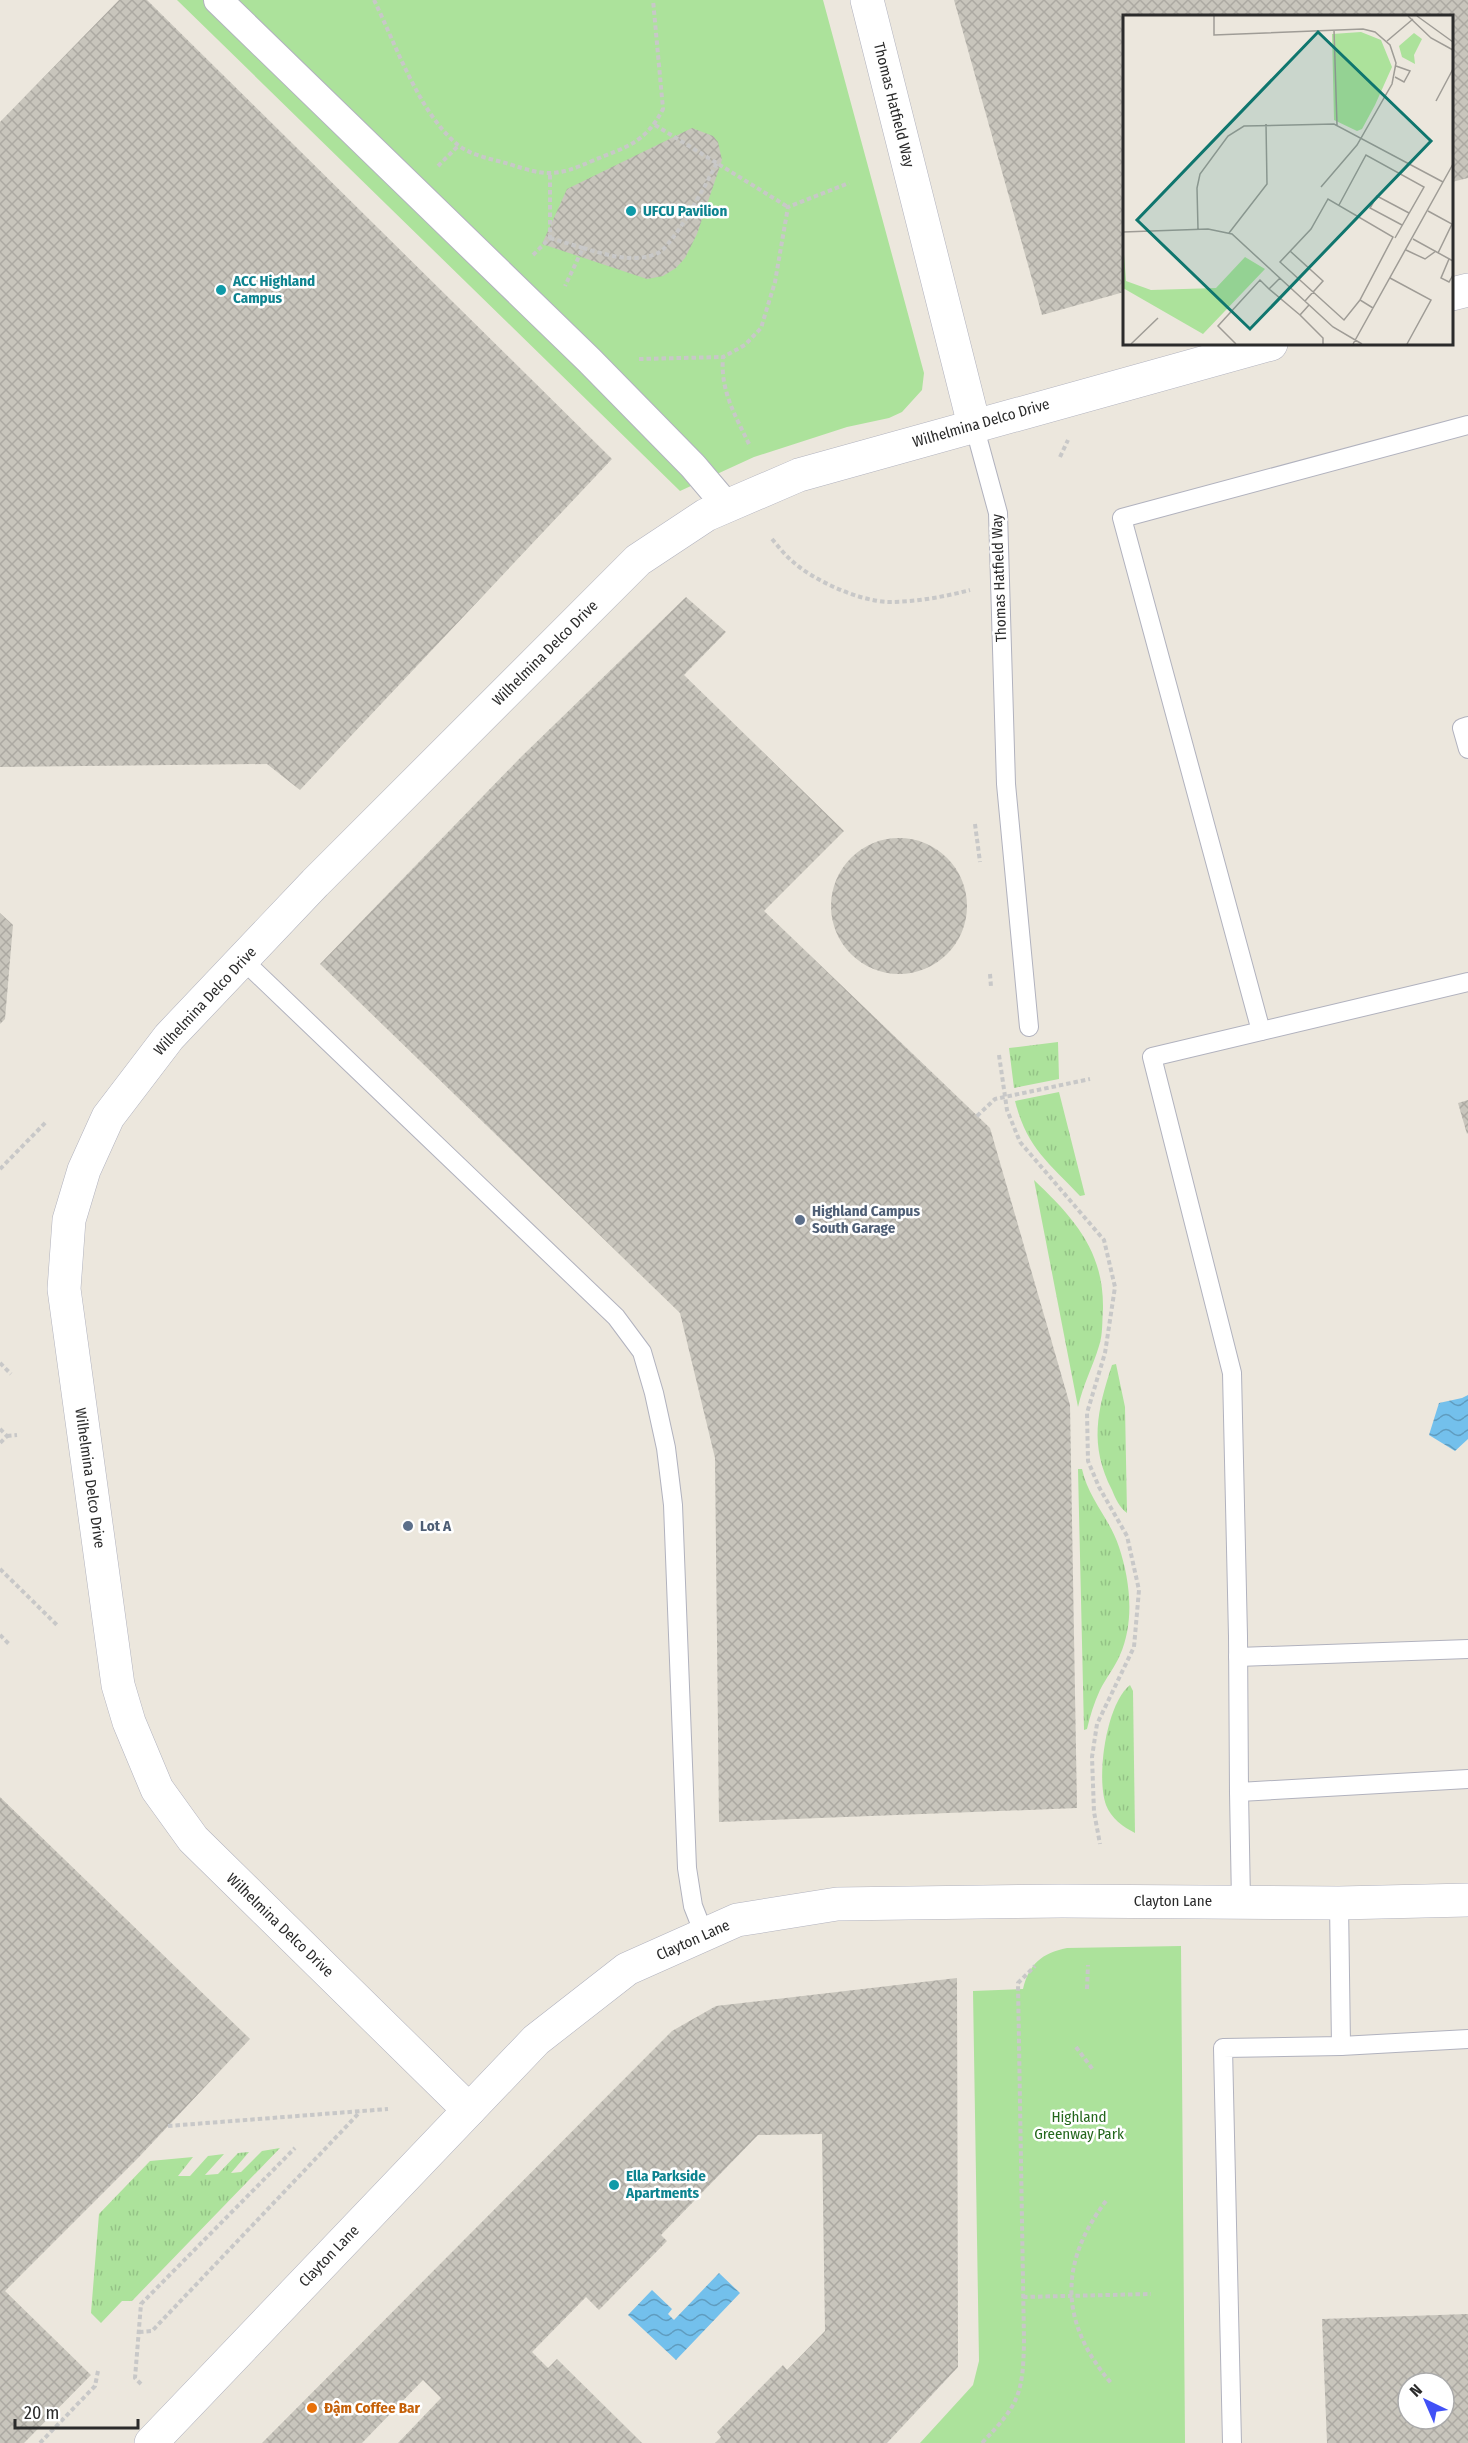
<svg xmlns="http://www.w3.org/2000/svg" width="1468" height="2443" viewBox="0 0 1468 2443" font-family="'Fira Sans Condensed',sans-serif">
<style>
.grass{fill:url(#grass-tufts)}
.park{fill:#ace29b}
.water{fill:url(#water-waves)}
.building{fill:url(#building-cross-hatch);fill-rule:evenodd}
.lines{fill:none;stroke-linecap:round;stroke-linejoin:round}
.service-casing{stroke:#b1b2be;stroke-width:20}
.pedestrian-casing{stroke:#b1b2be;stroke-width:30}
.minor-casing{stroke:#b1b2be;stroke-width:34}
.path{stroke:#c8c8c8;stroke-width:4;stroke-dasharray:4.5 3;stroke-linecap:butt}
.service{stroke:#fff;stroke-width:18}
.pedestrian{stroke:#fff;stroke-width:28}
.minor{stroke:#fff;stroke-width:33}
.culture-dot{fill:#0f9aa8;stroke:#fff;stroke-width:2}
.service-dot{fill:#5c6f8a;stroke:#fff;stroke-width:2}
.food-dot{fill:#e8710a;stroke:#fff;stroke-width:2}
.labels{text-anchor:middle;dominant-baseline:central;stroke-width:5;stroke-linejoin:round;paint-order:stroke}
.street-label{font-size:15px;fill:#2b2b2b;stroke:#fff}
.culture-label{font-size:15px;font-weight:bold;fill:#0d838f;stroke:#fff;text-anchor:start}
.service-label{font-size:15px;font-weight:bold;fill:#4e5e75;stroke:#fff;text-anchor:start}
.park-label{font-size:15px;fill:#24671c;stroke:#fff}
.food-label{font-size:15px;font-weight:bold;fill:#c56008;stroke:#fff;text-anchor:start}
.inset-road{fill:none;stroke:#9f9c96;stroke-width:1.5}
.view{fill:#0f766e;fill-opacity:0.15;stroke:#0f766e;stroke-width:3}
.inset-edge{fill:none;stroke:#2b2b2b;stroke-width:3}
</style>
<defs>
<pattern id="grass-tufts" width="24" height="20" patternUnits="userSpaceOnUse" patternTransform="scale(1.5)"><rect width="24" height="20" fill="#ace29b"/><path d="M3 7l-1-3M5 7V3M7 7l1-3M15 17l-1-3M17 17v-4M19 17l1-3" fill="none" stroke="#94c286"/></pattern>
<pattern id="water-waves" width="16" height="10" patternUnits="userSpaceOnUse" patternTransform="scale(1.5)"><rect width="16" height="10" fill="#73c0ec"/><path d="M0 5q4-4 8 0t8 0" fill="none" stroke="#5f9cbf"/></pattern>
<pattern id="building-cross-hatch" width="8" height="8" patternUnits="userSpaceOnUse" patternTransform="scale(1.5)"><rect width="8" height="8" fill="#c8c5bc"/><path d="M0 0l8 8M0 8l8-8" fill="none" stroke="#aca9a2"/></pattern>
</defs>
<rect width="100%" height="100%" fill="#ece7dd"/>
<g class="grass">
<polygon points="1058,1042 1059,1079 1014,1088 1009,1048"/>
<path d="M1059 1092 1085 1195 1080 1196C1048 1162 1027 1148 1015 1101Z"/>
<path d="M1034 1180C1074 1218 1104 1251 1103 1309 1102 1321 1103 1335 1099 1346 1093 1366 1083 1385 1078 1407Z"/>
<path d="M1116 1364 1125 1407 1127 1513C1120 1508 1115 1498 1112 1490 1089 1445 1097 1411 1112 1365Z"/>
<path d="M1078 1469H1082C1088 1498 1110 1519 1119 1547 1130 1580 1135 1621 1120 1655 1115 1667 1106 1678 1100 1690 1094 1703 1090 1716 1087 1729L1084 1730Z"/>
<path d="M1130 1685 1133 1691 1135 1833C1123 1827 1111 1818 1106 1805 1096 1777 1106 1704 1130 1685Z"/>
<polygon points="280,2148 132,2301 122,2301 101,2323 91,2313 99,2214 150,2161 193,2157 178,2176 190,2176 208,2156 224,2154 205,2175 218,2174 238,2153 249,2152 231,2173 241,2172 262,2151"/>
</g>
<g class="park">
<polygon points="177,0 823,0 924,373 922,390 902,412 889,418 847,427 754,457 680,491"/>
<path d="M1181 1946 1185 2443H920L973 2385 979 2361 973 1991 1023 1989C1029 1964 1042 1953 1067 1948Z"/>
</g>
<g class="water">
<polygon points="1468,1395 1468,1439 1455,1451 1429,1435 1439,1403 1462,1398"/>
<polygon points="719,2273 740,2293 676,2360 628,2315 652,2290 672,2309 668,2314 674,2320"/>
</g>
<g class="building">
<polygon points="119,0 147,0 612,459 300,790 267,764 0,767 0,122"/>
<polygon points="954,0 1468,0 1468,178 1452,182 1452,16 1124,16 1124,292 1042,315"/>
<polygon points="692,128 713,136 718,142 722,160 697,234 685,258 676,268 663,276 647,279 542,244 567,189"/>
<polygon points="686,597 726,632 684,675 844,831 764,911 990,1128 1070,1405 1077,1808 719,1822 715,1458 680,1313 320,964 522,756"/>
<circle cx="899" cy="906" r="68"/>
<polygon points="0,913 13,925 5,1019 0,1024"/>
<polygon points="1468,1100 1468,1133 1467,1134 1458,1103"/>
<polygon points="0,1797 250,2039 139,2157 5,2291 91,2375 24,2443 0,2443"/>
<polygon points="957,1978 958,2367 887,2443 715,2443 721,2437 717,2432 783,2365 787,2370 825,2331 822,2134 758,2135 661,2235 667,2241 599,2310 586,2297 532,2352 548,2368 557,2359 642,2443 398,2443 441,2398 423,2380 362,2443 262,2443 672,2031 716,2006"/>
<path d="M1468 2314V2443H1327L1322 2319ZM1408 2383H1444V2419H1408Z"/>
</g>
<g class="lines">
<g class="service-casing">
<g id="service">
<polyline points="974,425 998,513 1006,784 1029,1027"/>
<polyline points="1468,726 1462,728 1468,749"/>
<polyline points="243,960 616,1317 642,1352 654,1393 666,1448 673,1505 687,1868 693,1906 704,1934"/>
<polyline points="1468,982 1152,1057 1232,1373 1238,1636 1239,1792 1468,1779"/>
<polyline points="1261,1031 1122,518 1468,425"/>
<polyline points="1238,1657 1468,1649"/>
<polyline points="1239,1792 1241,1902"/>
<polyline points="1341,2046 1468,2039"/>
<polyline points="1232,2443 1223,2048 1341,2046 1339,1903"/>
</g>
</g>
<g class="pedestrian-casing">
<polyline id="pedestrian" points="218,0 589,360 693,466 726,505"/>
</g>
<g class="minor-casing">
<g id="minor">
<polyline points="867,0 974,425"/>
<polyline points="1452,294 1468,290"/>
<polyline points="469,2110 193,1839 157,1789 129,1722 118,1685 64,1289 69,1220 84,1170 108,1117 169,1037 315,883 638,560 706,515 799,475 1271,344"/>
<polyline points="151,2443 536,2040 627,1969 737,1920 837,1904 1062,1901 1339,1903 1468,1900"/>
</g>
</g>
<g class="path">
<path d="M374 0C396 45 419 113 458 145 472 156 492 159 509 164 546 176 556 177 592 161 625 147 645 144 663 109L653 0"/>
<polyline points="655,125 788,207"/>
<polyline points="438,166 459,145"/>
<polyline points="550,238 583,248 565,286"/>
<path d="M583 248C607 255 632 263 656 254 673 248 707 182 717 163"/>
<polyline points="533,255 550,238 550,174"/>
<polyline points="639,359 723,357"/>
<path d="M749 444C735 415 720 390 723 357L745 345 761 328 775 282 788 207 849 183"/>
<polyline points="1060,457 1068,440"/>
<path d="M772 539C778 546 784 554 791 560 812 580 859 601 888 602 915 602 944 597 970 590"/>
<polyline points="975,824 980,862"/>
<polyline points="990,974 991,987"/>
<polyline points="999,1055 1007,1110 1020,1142 1104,1240 1115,1287 1105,1353 1087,1413 1088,1461 1099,1487 1127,1536 1139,1590 1134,1647 1097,1724 1092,1757 1094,1812 1100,1844"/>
<polyline points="977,1116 995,1099 1090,1079"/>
<polyline points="0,1169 46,1122"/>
<polyline points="0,1363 11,1374"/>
<polyline points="0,1429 7,1436 0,1443"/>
<polyline points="7,1436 17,1435"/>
<polyline points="0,1569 58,1626"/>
<polyline points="0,1635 9,1644"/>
<polyline points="1087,1989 1088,1965"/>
<polyline points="1076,2047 1094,2071"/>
<polyline points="168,2126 388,2109"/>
<path d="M1106 2201C1058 2264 1060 2324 1112 2384"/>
<polyline points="1023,2297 1151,2294"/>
<polyline points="139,2332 152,2331 360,2112"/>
<polyline points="141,2384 135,2378 141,2304 295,2148"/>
<polyline points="40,2443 95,2386 98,2371 96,2369"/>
<path d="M982 2443C1019 2404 1023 2395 1024 2341L1018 1983 1035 1966"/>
</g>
<use href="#service" class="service"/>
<use href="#pedestrian" class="pedestrian"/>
<use href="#minor" class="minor"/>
</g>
<g class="culture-dot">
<circle cx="631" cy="211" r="6"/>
<circle cx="221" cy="290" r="6"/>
<circle cx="614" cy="2185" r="6"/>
</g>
<g class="service-dot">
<circle cx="800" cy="1220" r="6"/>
<circle cx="408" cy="1526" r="6"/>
</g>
<circle class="food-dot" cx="312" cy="2408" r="6"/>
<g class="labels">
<g class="street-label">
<text transform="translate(894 105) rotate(76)">Thomas Hatfield Way</text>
<text transform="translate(981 423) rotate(-16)">Wilhelmina Delco Drive</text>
<text transform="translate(999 578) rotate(-92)">Thomas Hatfield Way</text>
<text transform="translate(545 653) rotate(-45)">Wilhelmina Delco Drive</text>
<text transform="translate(205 1001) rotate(-47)">Wilhelmina Delco Drive</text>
<text transform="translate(90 1478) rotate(82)">Wilhelmina Delco Drive</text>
<text x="1173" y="1901">Clayton Lane</text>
<text transform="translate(280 1925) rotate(44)">Wilhelmina Delco Drive</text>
<text transform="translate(693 1940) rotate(-24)">Clayton Lane</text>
<text transform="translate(329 2256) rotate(-46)">Clayton Lane</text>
</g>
<g class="culture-label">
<text x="643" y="211">UFCU Pavilion</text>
<text x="233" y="281">ACC Highland<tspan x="233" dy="17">Campus</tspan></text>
<text x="626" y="2176">Ella Parkside<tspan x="626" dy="17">Apartments</tspan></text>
</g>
<g class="service-label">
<text x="812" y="1211">Highland Campus<tspan x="812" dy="17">South Garage</tspan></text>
<text x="420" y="1526">Lot A</text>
</g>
<g class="park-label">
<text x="1079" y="2117">Highland<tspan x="1079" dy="17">Greenway Park</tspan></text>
</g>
<g class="food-label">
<text x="324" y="2408">Đậm Coffee Bar</text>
</g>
</g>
<g transform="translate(1123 15)">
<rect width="330" height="330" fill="#ece7dd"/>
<path d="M291 18 299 24 291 40 292 49 279 42 276 31Z" fill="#ace29b"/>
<path d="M238 17 258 25 269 52 252 90 239 114 234 116 211 105 209 19ZM0 226 3 266 28 275 93 273 122 242 142 254 80 319 0 273Z" fill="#ace29b"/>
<path class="inset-road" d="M91 1V20L240 14 252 17 267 30 273 48 269 69 234 130 198 172M285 1 308 23 330 35M294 1 330 27M211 15 214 110M264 26 290 4M272 62 281 67 287 56 273 51M313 86 330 54M216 190 243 140 301 172 272 223M305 196 329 209 315 238M279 210 247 193 254 181 286 198M75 214 74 173 77 159 105 121 121 111 211 109 320 167M0 217 85 214 109 219 210 312 239 329M106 218 144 169 143 109M290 224 330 246M283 235 302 244 313 236M167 236 200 266 182 286M326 244 318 263 326 267 330 260M267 263 308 285 284 329M146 274 177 300M237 285 221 305 157 247 188 214 205 184 270 222 237 285 250 293M186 290 177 300 200 323V329M8 329 35 303M113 329 95 311 137 265 146 274 157 263M230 329 330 149"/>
<path class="view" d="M195 17 308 126 127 314 14 205Z"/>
<rect width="330" height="330" class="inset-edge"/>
</g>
<g transform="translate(1426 2401) rotate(316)"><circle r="28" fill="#ffffff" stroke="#aaaaaa" stroke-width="1.5"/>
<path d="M0-4.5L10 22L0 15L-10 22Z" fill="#4151f6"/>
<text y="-9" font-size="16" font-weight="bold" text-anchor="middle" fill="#2b2b2b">N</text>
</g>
<path d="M15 2419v9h123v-9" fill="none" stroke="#2b2b2b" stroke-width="3"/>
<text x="24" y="2419" font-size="18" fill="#2b2b2b" stroke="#ffffff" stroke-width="4.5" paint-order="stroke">20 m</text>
</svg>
